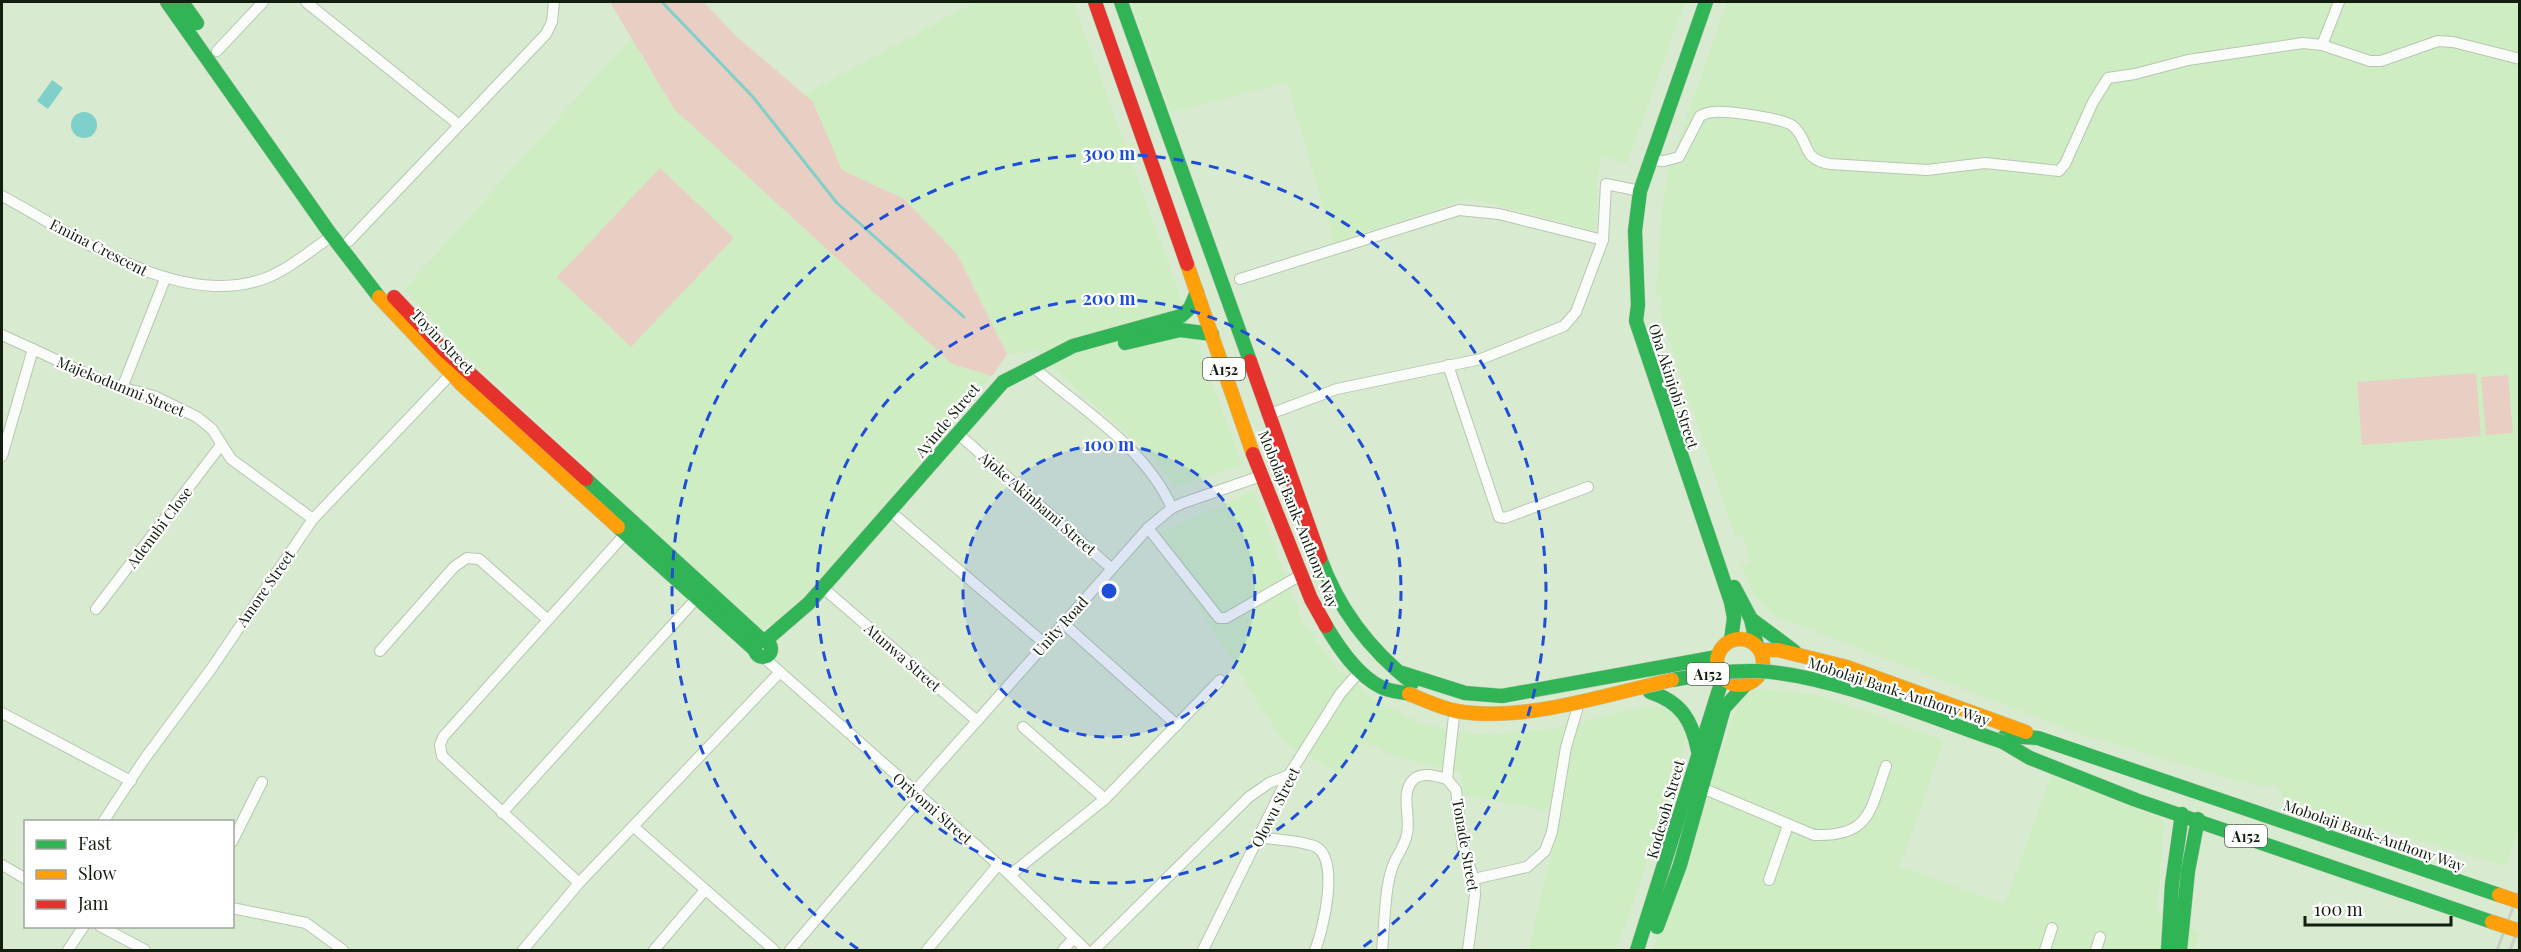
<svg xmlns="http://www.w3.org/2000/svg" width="2521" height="952" viewBox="0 0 2521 952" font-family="'Playfair Display',serif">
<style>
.built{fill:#cfedc3}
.green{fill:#e9cec3}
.water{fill:#7fd0ca}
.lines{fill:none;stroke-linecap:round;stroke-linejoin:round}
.stream{stroke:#7fd0ca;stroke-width:3}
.street-casing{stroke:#b8c6b2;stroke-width:12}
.fast-casing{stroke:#b8c6b2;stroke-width:15}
.slow-casing{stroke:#b8c6b2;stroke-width:15}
.jam-casing{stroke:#b8c6b2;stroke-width:15}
.street{stroke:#f9fcf8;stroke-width:10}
.fast{stroke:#30b455;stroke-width:14}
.slow{stroke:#ff9f0a;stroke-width:14}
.jam{stroke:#e5322d;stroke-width:14}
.rail{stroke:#cad0c8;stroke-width:3}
.fast-bridge-casing{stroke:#b8c6b2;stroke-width:15;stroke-linecap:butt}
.slow-bridge-casing{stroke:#b8c6b2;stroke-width:15;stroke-linecap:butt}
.fast-bridge{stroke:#30b455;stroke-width:14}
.slow-bridge{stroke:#ff9f0a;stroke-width:14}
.ring{fill:none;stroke:#1d4ed8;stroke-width:3;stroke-dasharray:10 8}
.labels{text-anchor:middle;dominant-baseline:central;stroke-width:4.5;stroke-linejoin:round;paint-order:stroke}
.shield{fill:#fff;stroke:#596256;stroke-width:1.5}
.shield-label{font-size:14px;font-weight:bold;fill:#121f0e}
.street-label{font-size:15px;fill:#121f0e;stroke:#fff}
.centre{fill:#1d4ed8;stroke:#fff;stroke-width:3}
.ring-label{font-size:18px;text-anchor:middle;font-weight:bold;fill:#1d4ed8;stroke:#fff;stroke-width:4.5;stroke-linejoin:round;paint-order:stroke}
</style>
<rect width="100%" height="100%" fill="#d8ead0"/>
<g class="built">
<polygon points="975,2 1073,2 1242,465 1175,488 1148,452 1057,372 1036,350 1007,354 988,319 904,199 842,170 813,103 804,95"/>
<polygon points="1131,2 1685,2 1627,163 1602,156 1597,181 1597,231 1469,198 1334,243 1287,82 1171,112"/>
<polygon points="1727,2 2519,2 2520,827 2506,866 2285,801 2277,785 2253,785 2086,736 1773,615 1754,596 1741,565 1750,562 1744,537 1735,536 1672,349 1659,305 1663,304 1661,295 1656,295 1661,219 1668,170"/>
<polygon points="631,38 674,109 952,364 992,376 842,554 777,622 761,630 470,359 404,290"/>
<polygon points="1254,491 1302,622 1339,671 1378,702 1421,723 1455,732 1492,735 1557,728 1645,707 1664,707 1679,718 1686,740 1659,829 1616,950 1529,950 1560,813 1464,795 1460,773 1393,756 1364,741 1340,774 1283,741 1153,536"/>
<polygon points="1761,689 1817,695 1944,740 1900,867 2005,904 2051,776 2164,820 2157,914 2200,932 2194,949 2197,950 1653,950 1735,712 1747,692"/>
</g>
<g class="green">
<polygon points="610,2 704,2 736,36 813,102 842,170 904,199 957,254 1007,354 992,376 952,364 674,109"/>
<polygon points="660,168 734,238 631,347 557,277"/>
<polygon points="2476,373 2481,436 2362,445 2357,382"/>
<polygon points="2508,375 2513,433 2486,435 2481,377"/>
</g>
<g class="water">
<polygon points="52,80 63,88 48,109 37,101"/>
<circle cx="84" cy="125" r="13"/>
</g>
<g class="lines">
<polyline class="stream" points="662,2 753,97 837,203 964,317"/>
<g class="street-casing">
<g id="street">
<polyline points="306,2 459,125"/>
<polyline points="2322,45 2370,61 2381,61 2438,41 2453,42 2520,59"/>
<polyline points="217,51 263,2"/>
<path d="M1650 160 1664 161 1679 157 1700 116C1704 114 1710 112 1714 112 1729 111 1783 118 1793 126 1811 142 1800 159 1830 164L1927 170 1985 163 2059 171 2065 164 2093 102 2108 78 2135 74 2188 60 2303 43 2322 45 2339 2"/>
<path d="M2 196C75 235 180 311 266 278 289 269 311 250 332 236"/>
<polyline points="349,241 546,34 552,22 554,2"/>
<polyline points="1240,279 1459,210 1499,214 1603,240"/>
<polyline points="2,335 109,384 154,396 197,417 212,429 231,459 313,519"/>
<polyline points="1448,365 1499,517 1505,518 1588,487"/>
<path d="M1039 372C1087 413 1146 449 1172 508"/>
<polyline points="122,388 165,279"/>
<polyline points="1267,415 1337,389 1481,359 1564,326 1576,312 1603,240 1606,184 1640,191"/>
<polyline points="964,439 1111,568"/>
<polyline points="2,456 33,349"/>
<polyline points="897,517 1044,643"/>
<polyline points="1148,528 1219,618 1226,618 1301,575"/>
<polyline points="829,593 976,720"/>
<polyline points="96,609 221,445"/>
<polyline points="1064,624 1177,725"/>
<polyline points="380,651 454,567 467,558 479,559 547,619"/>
<polyline points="763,657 1010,875 1086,950"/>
<polyline points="2,713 131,781"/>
<polyline points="1023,727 1105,799"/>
<polyline points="1447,779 1456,790 1463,848 1474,879 1475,895 1468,950"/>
<polyline points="1447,779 1454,716"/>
<path d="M1702 788 1814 835C1870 837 1870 811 1886 766"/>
<polyline points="914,792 1148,528 1172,508 1183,503 1261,476"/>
<polyline points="502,813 695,600"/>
<polyline points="103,822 143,761 211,669 313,519 451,374"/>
<polyline points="634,827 774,950"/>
<path d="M1259 837C1276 840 1298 840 1314 846 1341 856 1323 931 1315 950"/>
<polyline points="232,842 262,782"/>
<polyline points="2,865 26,879"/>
<polyline points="1010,875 1105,799 1220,680"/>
<polyline points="1474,879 1527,867 1545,851 1552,832 1566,747 1577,710"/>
<polyline points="1769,880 1788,825"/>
<polyline points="579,883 442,756 440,745 443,737 626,533"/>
<polyline points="232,908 306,923 343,950"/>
<polyline points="100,926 145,950"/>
<polyline points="68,950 84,926"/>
<polyline points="523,950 579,883 780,672"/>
<polyline points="654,950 705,890"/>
<polyline points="790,950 920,798"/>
<polyline points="927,950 998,865"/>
<polyline points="1063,950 1073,939"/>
<polyline points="1094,950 1249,797 1269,783 1289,775"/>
<polyline points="1203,950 1289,775 1340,694 1360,671"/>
<path d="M1382 950C1385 924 1384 893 1392 868 1396 856 1405 846 1407 834 1411 818 1400 793 1413 780 1422 771 1436 776 1447 779"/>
<polyline points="2045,950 2052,928"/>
<polyline points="2096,950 2100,937"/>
</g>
</g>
<g class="fast-casing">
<g id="fast">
<polyline points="167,2 329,232 379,297"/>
<polyline points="182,2 197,23"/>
<polyline points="1121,2 1250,361"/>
<polyline points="1706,2 1640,191 1635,231 1638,305 1636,321 1731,602 1734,618 1731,640"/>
<polyline points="1125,343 1180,330 1212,334"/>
<polyline points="586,479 762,640"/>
<polyline points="618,527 755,650"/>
<path d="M1320 558C1338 608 1370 650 1412 683"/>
<polyline points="1734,587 1751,619 1757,646"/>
<polyline points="1751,619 1794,651"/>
<path d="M1326 626C1339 648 1357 675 1381 687 1389 691 1400 692 1409 694"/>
<circle cx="763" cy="649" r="8"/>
<polyline points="765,641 809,603 1003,382 1073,346 1181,316 1190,308 1197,292"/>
<polyline points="1402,673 1465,693 1502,696 1717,657"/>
<path d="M1650 692C1681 702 1692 720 1698 751"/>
<polyline points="2005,736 2038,738 2499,895"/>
<polyline points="2003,742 2030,758 2136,800 2492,922"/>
<polyline points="1657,927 1680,865 1724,708 1746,684"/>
<polyline points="1637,950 1723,677"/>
<polyline points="2168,950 2172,884 2182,814"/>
<polyline points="2180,950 2188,871 2198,819"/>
</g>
</g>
<g class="slow-casing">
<g id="slow">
<polyline points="1187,264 1253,454"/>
<polyline points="379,297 462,385 618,527"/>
<circle cx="1740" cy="662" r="23"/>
<polyline points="1760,650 1778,650 1847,667 2026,732"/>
</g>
</g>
<g class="jam-casing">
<g id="jam">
<polyline points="1095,2 1187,264"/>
<polyline points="394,297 443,349 586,479"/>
<polyline points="1250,361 1320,558"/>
<polyline points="1253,454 1311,599 1326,626"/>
</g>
</g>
<use href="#street" class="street"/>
<use href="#fast" class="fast"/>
<use href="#slow" class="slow"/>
<use href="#jam" class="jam"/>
<g class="rail">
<polyline points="2497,950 2520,889"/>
<polyline points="2510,950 2520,924"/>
</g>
<g class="fast-bridge-casing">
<path id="fast-bridge" d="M1672 680C1700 675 1729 670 1758 671 1833 675 1931 718 2003 742"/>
</g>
<g class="slow-bridge-casing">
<g id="slow-bridge">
<path d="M1409 694C1425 700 1440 708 1457 711 1523 723 1607 694 1672 680"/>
<polyline points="2499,895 2520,902"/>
<polyline points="2492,922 2520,931"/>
</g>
</g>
<use href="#fast-bridge" class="fast-bridge"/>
<use href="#slow-bridge" class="slow-bridge"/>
</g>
<circle cx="1109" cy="591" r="146" fill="#1d4ed8" fill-opacity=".12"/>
<g class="ring">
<circle cx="1109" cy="591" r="146"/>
<circle cx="1109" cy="591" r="292"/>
<path d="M858 949A437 437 0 1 1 1360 949"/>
</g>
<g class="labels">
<g class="shield">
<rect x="1203" y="358" width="42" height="22" rx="4.5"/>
<rect x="1687" y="663" width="42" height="22" rx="4.5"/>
<rect x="2225" y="825" width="42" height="22" rx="4.5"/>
</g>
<g class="shield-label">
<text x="1224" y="369">A152</text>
<text x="1708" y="674">A152</text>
<text x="2246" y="836">A152</text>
</g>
<g class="street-label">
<text transform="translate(99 247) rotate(27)">Emina Crescent</text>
<text transform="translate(443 341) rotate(46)">Toyin Street</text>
<text transform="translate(121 386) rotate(22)">Majekodunmi Street</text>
<text transform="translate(1674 386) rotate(72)">Oba Akinjobi Street</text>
<text transform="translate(947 420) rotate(-50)">Ayinde Street</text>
<text transform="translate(1038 503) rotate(41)">Ajoke Akinbami Street</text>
<text transform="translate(1299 519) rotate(68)">Mobolaji Bank-Anthony Way</text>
<text transform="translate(159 527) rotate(-53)">Adenubi Close</text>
<text transform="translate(265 588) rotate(-55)">Amore Street</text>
<text transform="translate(1060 626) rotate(-48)">Unity Road</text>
<text transform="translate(903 657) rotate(41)">Atunwa Street</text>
<text transform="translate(1899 691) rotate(18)">Mobolaji Bank-Anthony Way</text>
<text transform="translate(1275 807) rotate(-63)">Olowu Street</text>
<text transform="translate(933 808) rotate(41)">Oriyomi Street</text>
<text transform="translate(1665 809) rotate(-74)">Kodesoh Street</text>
<text transform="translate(2374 835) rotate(19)">Mobolaji Bank-Anthony Way</text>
<text transform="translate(1466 845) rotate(80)">Tonade Street</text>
</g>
</g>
<circle cx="1109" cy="591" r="9" class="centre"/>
<g class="ring-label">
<text x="1109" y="160">300 m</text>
<text x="1109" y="305">200 m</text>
<text x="1109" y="451">100 m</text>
</g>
<rect width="2521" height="952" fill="none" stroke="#121f0e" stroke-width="6"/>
<rect x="24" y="820" width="210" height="108" fill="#ffffff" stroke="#a0a59f" stroke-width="1.5"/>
<rect x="36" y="840" width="30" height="9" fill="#30b455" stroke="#a0a59f" stroke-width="1.5"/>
<text x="78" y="850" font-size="18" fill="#121f0e">Fast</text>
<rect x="36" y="870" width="30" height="9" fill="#ff9f0a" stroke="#a0a59f" stroke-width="1.5"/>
<text x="78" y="880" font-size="18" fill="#121f0e">Slow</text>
<rect x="36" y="900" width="30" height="9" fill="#e5322d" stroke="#a0a59f" stroke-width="1.5"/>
<text x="78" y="910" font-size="18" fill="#121f0e">Jam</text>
<path d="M2305 916v9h146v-9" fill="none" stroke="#121f0e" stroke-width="3"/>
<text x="2314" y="916" font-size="18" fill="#121f0e" stroke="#ffffff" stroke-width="4.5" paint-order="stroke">100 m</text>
</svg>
